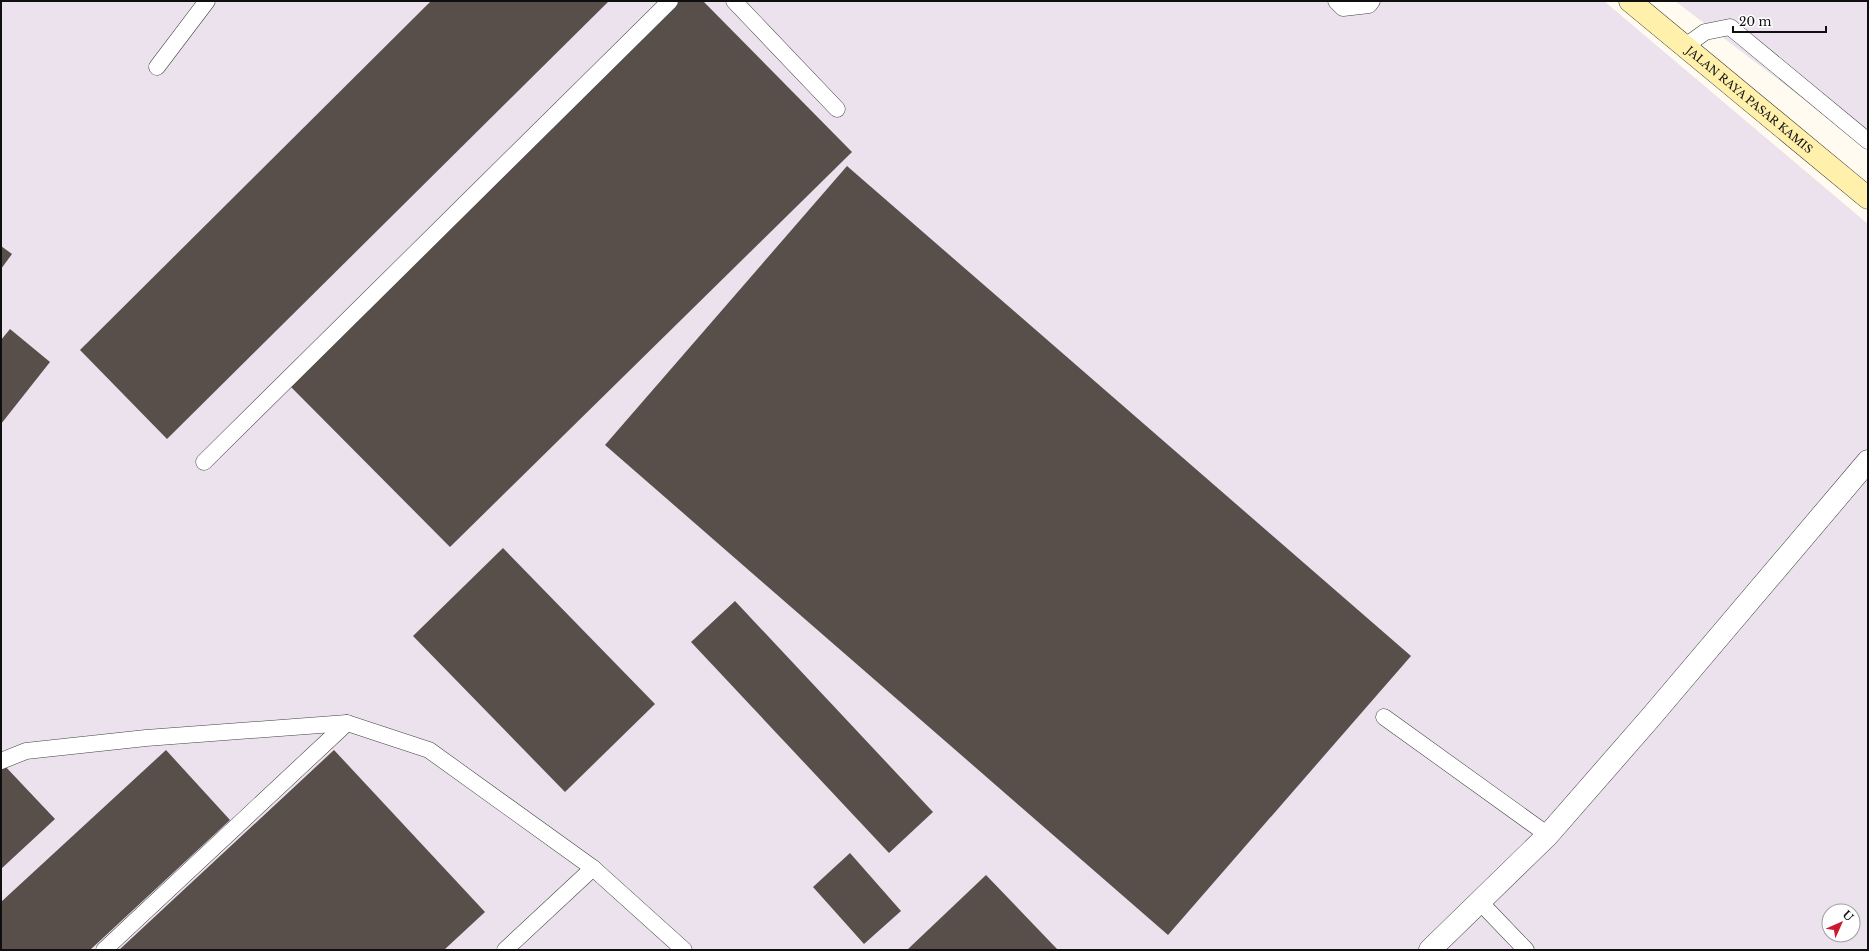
<svg xmlns="http://www.w3.org/2000/svg" width="1869" height="951" viewBox="0 0 1869 951" font-family="'Libre Baskerville',serif">
<style>
.industrial{fill:#ece2ee;fill-rule:evenodd}
.building{fill:#584f4a}
.lines{fill:none;stroke-linecap:round;stroke-linejoin:round}
.lane-casing{stroke:#424242;stroke-width:17}
.street-casing{stroke:#424242;stroke-width:23}
.secondary-casing{stroke:#313131;stroke-width:23}
.lane{stroke:#fff;stroke-width:16}
.street{stroke:#fff;stroke-width:22}
.secondary{stroke:#fff0ab;stroke-width:22}
.labels{text-anchor:middle;dominant-baseline:central;stroke-width:4;stroke-linejoin:round;paint-order:stroke}
.street-label{font-size:11px;fill:#0f0f0f;stroke:#fff}
</style>
<rect width="100%" height="100%" fill="#fffbf0"/>
<g class="industrial">
<path d="M1 1H1604L1868 224V950H1ZM1829 911H1853V935H1829Z"/>
<polygon points="1675,1 1868,1 1868,148"/>
</g>
<g class="building">
<polygon points="431,1 609,1 167,439 80,350"/>
<polygon points="679,1 703,1 852,152 450,547 289,385"/>
<polygon points="847,166 1411,656 1168,935 605,445"/>
<polygon points="1,246 12,254 1,269"/>
<polygon points="10,329 50,362 1,424 1,340"/>
<polygon points="503,548 655,704 565,792 413,636"/>
<polygon points="735,601 933,812 889,853 691,642"/>
<polygon points="166,750 230,820 90,950 1,950 1,902"/>
<polygon points="334,750 485,912 444,950 119,950"/>
<polygon points="3,764 55,819 1,869 1,766"/>
<polygon points="850,853 901,911 864,944 813,887"/>
<polygon points="986,875 1058,950 907,950"/>
</g>
<g class="lines">
<g class="lane-casing">
<g id="lane">
<polyline points="734,1 837,109"/>
<polyline points="1336,1 1343,8 1369,5 1372,1"/>
<polyline points="1684,47 1705,32 1730,27 1868,141"/>
<polyline points="157,67 207,1"/>
<polyline points="204,462 670,1"/>
<polyline points="1384,717 1548,835"/>
<polyline points="1,761 26,751 146,738 347,723 429,750 593,868 684,950"/>
<polyline points="1480,902 1526,950"/>
<polyline points="104,950 347,723"/>
<polyline points="505,950 593,868"/>
</g>
</g>
<g class="street-casing">
<polyline id="street" points="1430,950 1548,835 1651,717 1868,461"/>
</g>
<g class="secondary-casing">
<g id="secondary">
<path id="s1" d="M1630 1 1868 198"/>
</g>
</g>
<use href="#lane" class="lane"/>
<use href="#street" class="street"/>
<use href="#secondary" class="secondary"/>
</g>
<g class="labels">
<g class="street-label">
<text stroke="none"><textPath href="#s1" startOffset="155">JALAN RAYA PASAR KAMIS</textPath></text>
</g>
</g>
<rect width="1869" height="951" fill="none" stroke="#0f0f0f" stroke-width="4"/>
<g transform="translate(1841 923) rotate(45)"><circle r="19" fill="#ffffff" stroke="#9f9f9f"/>
<path d="M0-3L7 15L0 10L-7 15Z" fill="#cb1a2f"/>
<text y="-6" font-size="11" font-weight="bold" text-anchor="middle" fill="#0f0f0f">U</text>
</g>
<path d="M1733 26v6h93v-6" fill="none" stroke="#0f0f0f" stroke-width="2"/>
<text x="1739" y="26" font-size="12" fill="#0f0f0f" stroke="#ffffff" stroke-width="3" paint-order="stroke">20 m</text>
</svg>
